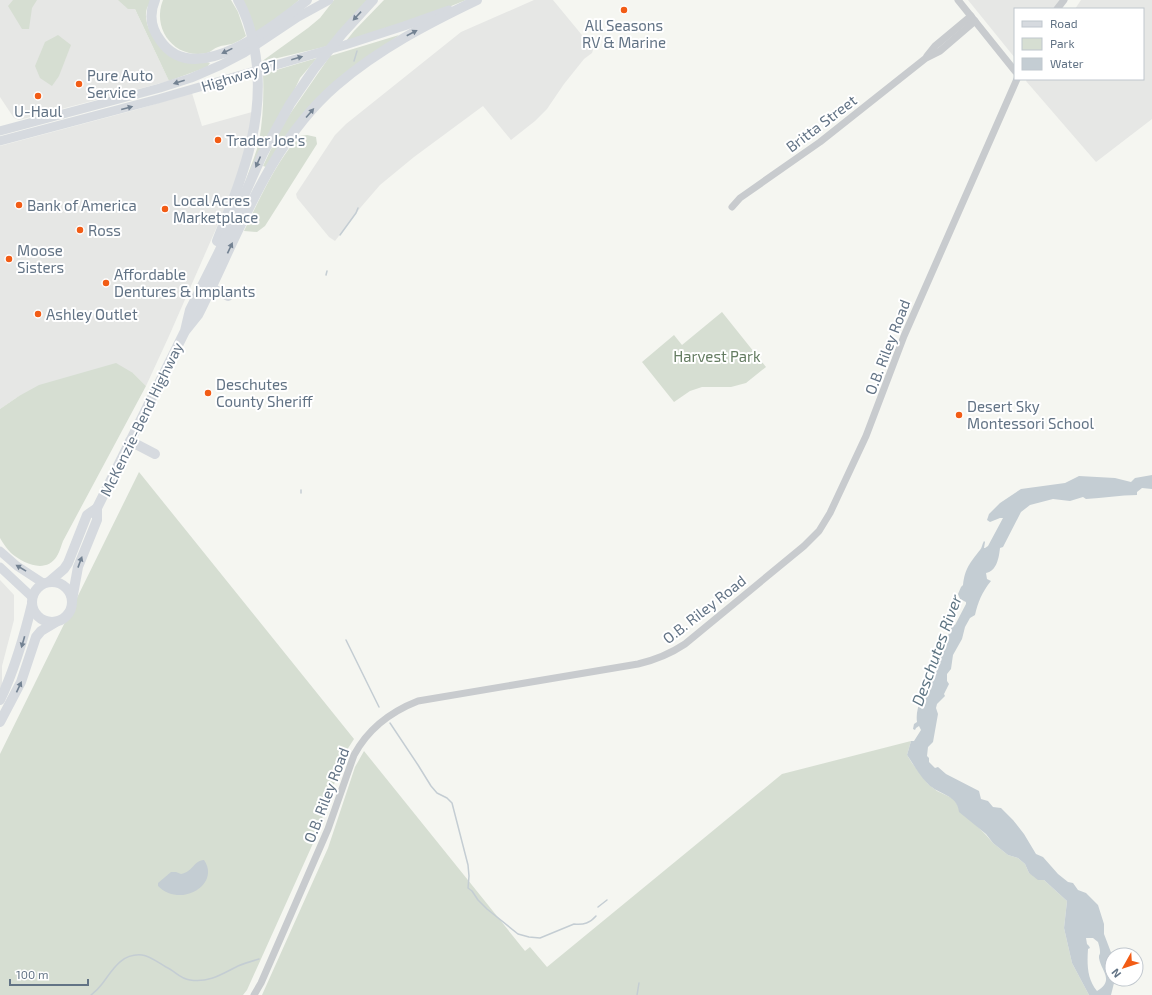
<svg xmlns="http://www.w3.org/2000/svg" width="1152" height="995" viewBox="0 0 1152 995" font-family="'Exo 2',sans-serif">
<style>
.built{fill:#e6e7e5}
.green{fill:#d6ded2}
.water{fill:#c4cdd3;fill-rule:evenodd}
.lines{fill:none;stroke-linecap:round;stroke-linejoin:round}
.stream{stroke:#c4cdd3;stroke-width:1.5}
.minor{stroke:#c8cbce;stroke-width:7}
.major{stroke:#d6dadf;stroke-width:9}
.highway{stroke:#d6dadf;stroke-width:10}
.oneway{fill:#738292}
.poi-dot{fill:#f25c15;stroke:#fff;stroke-width:1.5}
.labels{text-anchor:middle;dominant-baseline:central;stroke-width:4;stroke-linejoin:round;paint-order:stroke}
.poi-label{font-size:15px;fill:#627385;stroke:#fff;text-anchor:start}
.street-label{font-size:15px;fill:#627385;stroke:#fff}
.park-label{font-size:15px;fill:#647c61;stroke:#fff}
.water-label{font-size:16px;font-style:italic;fill:#5e7583;stroke:#fff}
</style>
<rect width="100%" height="100%" fill="#f5f6f1"/>
<g class="built">
<polygon points="0,0 136,0 132,3 169,81 19,120 14,118 0,97"/>
<polygon points="534,0 553,0 591,46 593,50 592,53 584,59 564,84 547,109 535,121 511,140 483,106 414,157 380,185 361,207 335,241 329,237 297,198 296,194 335,135 346,124 461,32"/>
<polygon points="968,0 1061,0 1055,9 1015,9 1015,58"/>
<polygon points="1081,0 1152,0 1152,119 1096,162 1026,81 1027,79 1143,79 1143,9 1075,9"/>
<polygon points="192,93 202,126 252,112 244,165 169,336 146,386 133,373 19,396 0,409 0,146 135,110"/>
<polygon points="0,580 14,595 14,620 2,666 2,685 0,688"/>
</g>
<g class="green">
<polygon points="13,0 37,0 32,8 29,29 22,29 8,6"/>
<path d="M118 0H152C150 3 148 6 147 8 141 26 161 52 176 59 188 65 200 59 210 63L207 67 169 81 135 9H128Z"/>
<path d="M163 0H231L238 12 246 36C242 39 237 42 232 44 228 45 223 45 218 47 214 48 211 52 207 53 176 60 151 30 163 0Z"/>
<polygon points="243,0 299,0 284,13 255,33"/>
<polygon points="334,0 371,0 332,45 261,62 308,28 320,18"/>
<polygon points="384,0 466,0 407,24 346,41 354,31"/>
<polygon points="58,35 71,45 59,76 52,86 40,78 35,66 45,42"/>
<polygon points="399,35 346,75 266,167 263,166 283,124 330,56"/>
<path d="M317 58 300 78 285 110 246 180C250 167 256 154 259 142 263 119 264 96 263 74Z"/>
<path d="M307 135 316 137 317 144 265 226 257 232 244 231C260 198 275 164 299 136Z"/>
<polygon points="722,312 766,367 746,383 731,387 702,387 690,391 674,402 642,362 674,335 682,345"/>
<path d="M116 363 133 373 146 386 63 541C61 546 60 551 57 556 46 574 24 564 11 553 7 549 3 543 0 538V409L19 396 39 385Z"/>
<polygon points="139,472 354,739 345,753 315,839 247,990 243,995 0,995 0,754"/>
<polygon points="911,741 907,755 912,763 928,784 937,791 954,799 959,808 986,835 993,843 1008,855 1018,858 1025,864 1029,873 1044,880 1067,901 1064,928 1072,963 1089,995 262,995 328,848 355,767 364,751 525,951 530,947 547,967 782,774"/>
</g>
<g class="water">
<path d="M1152 475V489L1142 488 1137 492V495C1120 495 1103 498 1086 499L1083 497 1070 501 1053 499 1030 505 1021 512 1003 547 1000 548C999 557 997 571 986 573L987 579 991 581C982 592 978 602 975 615L970 618 965 627 962 639 953 655 951 669 947 674V681L949 684 944 694 945 696 937 704 936 708 938 714 933 742 928 747 927 756 929 758V762L935 768 938 767 946 774 979 791 981 799 988 801 993 807 1001 808 1013 820 1024 834 1036 854 1043 857 1058 874 1068 882 1073 883 1078 890 1086 893 1098 905 1104 924V934L1112 955V979H1115L1111 995H1089L1072 963 1064 928 1067 901 1044 880H1038L1029 873 1025 864 1018 858 1008 855 993 843 986 834 959 812C957 794 939 795 928 784 919 775 914 765 907 755L911 741H914L921 730 919 726 916 728 915 730 913 729 914 724 917 722C915 708 923 694 932 683L931 678C937 671 942 665 937 656L942 650 952 626 955 625 966 604V602L960 599 958 594 961 587 963 585C965 568 970 563 980 550 982 548 982 544 984 541L985 542 984 548H985L988 546 1003 518H1000L990 522 987 520 989 514 1000 503 1021 489 1065 483 1079 476 1115 478 1131 482 1135 478ZM1086 938H1093L1098 942C1099 945 1100 949 1100 952 1100 956 1099 953 1099 958 1101 971 1115 980 1097 991 1087 979 1087 964 1088 949L1090 948 1089 946 1087 944Z"/>
<path d="M204 860C221 884 181 909 158 886V883L171 872H176L181 874C193 872 193 861 204 860Z"/>
</g>
<g class="lines">
<g class="stream">
<polyline points="354,61 357,51"/>
<polyline points="340,235 356,213 358,208"/>
<polyline points="326,275 327,271"/>
<polyline points="301,493 301,490"/>
<polyline points="346,640 379,707"/>
<path d="M390 723 418 765 431 786 437 793 447 798 452 803 468 865 469 876 468 888 472 891 478 900 487 909 518 934 529 937 540 938 574 924C584 925 590 923 596 916"/>
<polyline points="598,907 607,900"/>
<path d="M91 995C95 992 99 988 102 984 112 971 121 953 142 955 150 956 159 963 166 967 175 971 180 979 190 980 209 983 222 974 238 966 245 963 252 961 259 959"/>
<polyline points="637,995 639,983"/>
</g>
<g class="minor">
<polyline points="958,0 1015,71"/>
<polyline points="1057,9 1064,0"/>
<polyline points="927,56 935,46 971,16"/>
<polyline points="732,207 740,198 820,142 926,58 940,51 975,21"/>
<path d="M254 995 261 983 328 829 354 755C368 729 390 712 418 701L638 664C655 660 670 654 685 644L804 546 819 531 830 513 866 436 904 336 1017 79"/>
</g>
<g class="major">
<polyline points="0,131 160,88 191,78 221,65 244,53 298,17 329,0"/>
<polyline points="0,141 158,99 345,45 404,26 449,10"/>
<polyline points="0,551 17,566 43,583"/>
<polyline points="0,567 32,597"/>
</g>
<g class="highway">
<path d="M155 0C149 14 151 28 160 40 194 91 276 25 307 0"/>
<path d="M217 241C242 177 268 116 254 46 251 30 246 14 238 0"/>
<polyline points="212,289 221,292 228,296"/>
<path d="M186 330 198 315C238 236 268 144 337 85 379 49 427 24 477 0"/>
<polyline points="130,441 155,454"/>
<polyline points="50,581 64,569 68,563 87,515 97,508"/>
<circle cx="52" cy="602" r="20"/>
<polyline points="72,600 78,567 97,520 97,508 185,331 190,310 219,252 263,153 290,104 314,69 342,34 373,0"/>
<path d="M0 700C15 669 24 637 32 604"/>
<polyline points="0,722 21,682 36,637 41,631 56,622"/>
</g>
</g>
<defs><path id="oneway-solid" d="M-6-.8H1V-3.2L6.5 0L1 3.2V.8H-6Z"/></defs>
<g class="oneway">
<use href="#oneway-solid" transform="translate(357 16) rotate(133)"/>
<use href="#oneway-solid" transform="translate(412 33) rotate(-28)"/>
<use href="#oneway-solid" transform="translate(227 51) rotate(154)"/>
<use href="#oneway-solid" transform="translate(297 58) rotate(-16)"/>
<use href="#oneway-solid" transform="translate(179 82) rotate(162)"/>
<use href="#oneway-solid" transform="translate(127 108) rotate(-15)"/>
<use href="#oneway-solid" transform="translate(310 113) rotate(-49)"/>
<use href="#oneway-solid" transform="translate(258 162) rotate(114)"/>
<use href="#oneway-solid" transform="translate(230 248) rotate(-65)"/>
<use href="#oneway-solid" transform="translate(80 562) rotate(-70)"/>
<use href="#oneway-solid" transform="translate(21 568) rotate(-149)"/>
<use href="#oneway-solid" transform="translate(23 642) rotate(106)"/>
<use href="#oneway-solid" transform="translate(19 687) rotate(-65)"/>
</g>
<g class="poi-dot">
<circle cx="624" cy="10" r="4"/>
<circle cx="79" cy="84" r="4"/>
<circle cx="38" cy="96" r="4"/>
<circle cx="218" cy="140" r="4"/>
<circle cx="19" cy="205" r="4"/>
<circle cx="165" cy="209" r="4"/>
<circle cx="80" cy="230" r="4"/>
<circle cx="9" cy="259" r="4"/>
<circle cx="106" cy="283" r="4"/>
<circle cx="38" cy="314" r="4"/>
<circle cx="208" cy="393" r="4"/>
<circle cx="959" cy="415" r="4"/>
</g>
<g class="labels">
<g class="poi-label">
<text x="624" y="25" text-anchor="middle">All Seasons<tspan x="624" dy="17">RV &amp; Marine</tspan></text>
<text x="87" y="75">Pure Auto<tspan x="87" dy="17">Service</tspan></text>
<text x="38" y="111" text-anchor="middle">U-Haul</text>
<text x="226" y="140">Trader Joe's</text>
<text x="173" y="200">Local Acres<tspan x="173" dy="17">Marketplace</tspan></text>
<text x="27" y="205">Bank of America</text>
<text x="88" y="230">Ross</text>
<text x="17" y="250">Moose<tspan x="17" dy="17">Sisters</tspan></text>
<text x="114" y="274">Affordable<tspan x="114" dy="17">Dentures &amp; Implants</tspan></text>
<text x="46" y="314">Ashley Outlet</text>
<text x="216" y="384">Deschutes<tspan x="216" dy="17">County Sheriff</tspan></text>
<text x="967" y="406">Desert Sky<tspan x="967" dy="17">Montessori School</tspan></text>
</g>
<g class="street-label">
<text transform="translate(239 75) rotate(-17)">Highway 97</text>
<text transform="translate(821 123) rotate(-37)">Britta Street</text>
<text transform="translate(887 347) rotate(-69)">O.B. Riley Road</text>
<text transform="translate(141 419) rotate(-64)">McKenzie-Bend Highway</text>
<text transform="translate(704 609) rotate(-38)">O.B. Riley Road</text>
<text transform="translate(326 795) rotate(-69)">O.B. Riley Road</text>
</g>
<g class="park-label">
<text x="717" y="356">Harvest Park</text>
</g>
<g class="water-label">
<text transform="translate(936 650) rotate(-70)">Deschutes River</text>
</g>
</g>
<rect x="1014" y="8" width="130" height="72" fill="#ffffff" stroke="#c0c7ce"/>
<rect x="1022" y="21" width="20" height="6" fill="#d6dadf" stroke="#c0c7ce"/>
<text x="1050" y="28" font-size="12" fill="#627385">Road</text>
<rect x="1022" y="38" width="20" height="12" fill="#d6ded2" stroke="#c0c7ce"/>
<text x="1050" y="48" font-size="12" fill="#627385">Park</text>
<rect x="1022" y="58" width="20" height="12" fill="#c4cdd3" stroke="#c0c7ce"/>
<text x="1050" y="68" font-size="12" fill="#627385">Water</text>
<g transform="translate(1124 967) rotate(231)"><circle r="19" fill="#ffffff" stroke="#c0c7ce"/>
<path d="M0-3L7 15L0 10L-7 15Z" fill="#f25c15"/>
<text y="-6" font-size="11" font-weight="bold" text-anchor="middle" fill="#627385">N</text>
</g>
<path d="M10 979v6h78v-6" fill="none" stroke="#627385" stroke-width="2"/>
<text x="16" y="979" font-size="12" fill="#627385" stroke="#ffffff" stroke-width="3" paint-order="stroke">100 m</text>
</svg>
